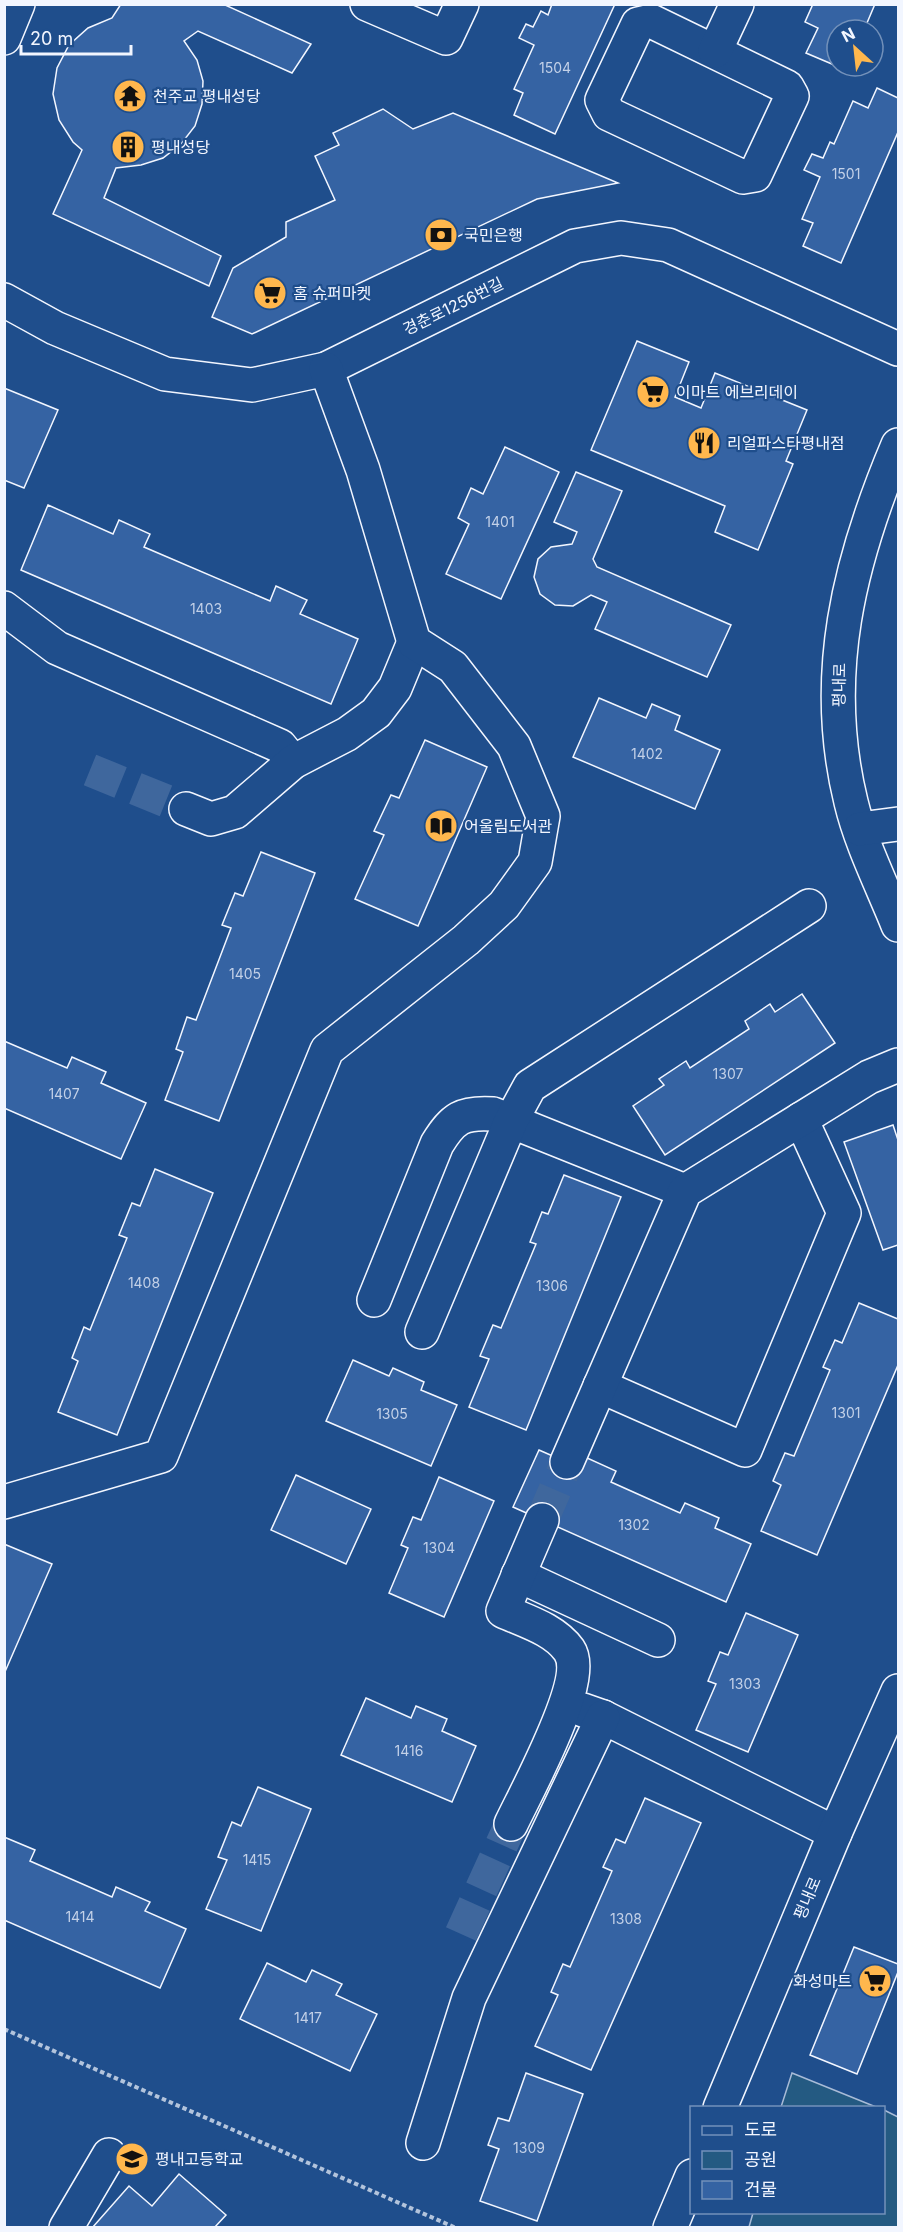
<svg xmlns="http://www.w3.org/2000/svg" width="903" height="2232" viewBox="0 0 903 2232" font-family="Inter,'Noto Sans KR',sans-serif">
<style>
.green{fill:#245a82;stroke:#a8bbd7;stroke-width:1.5}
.building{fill:#3563a3;stroke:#f2f6ff;stroke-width:1.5}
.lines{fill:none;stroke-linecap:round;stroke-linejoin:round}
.minor-tunnel{stroke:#3f679d;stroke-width:33;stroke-dasharray:33 16;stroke-linecap:butt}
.minor-casing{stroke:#f2f6ff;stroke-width:36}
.path{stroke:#b3c4dc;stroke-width:4;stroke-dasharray:4.5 3;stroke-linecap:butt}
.minor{stroke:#1f4e8c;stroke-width:33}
.labels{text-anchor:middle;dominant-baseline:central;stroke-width:4.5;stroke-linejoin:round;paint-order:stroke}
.number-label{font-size:14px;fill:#c3d1e8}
.poi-label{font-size:16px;fill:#f2f6ff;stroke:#1f4e8c;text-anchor:start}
.street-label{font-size:16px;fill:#f2f6ff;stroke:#1f4e8c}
</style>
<rect width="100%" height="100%" fill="#1f4e8c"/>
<g class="green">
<polygon points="792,2073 876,2107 781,2107"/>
<polygon points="884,2110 898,2117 898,2227 749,2227 753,2213 884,2212"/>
</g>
<g class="building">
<polygon points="121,4 223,4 311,44 292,73 198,31 184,41 197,60 203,81 202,104 195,126 181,144 163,158 141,165 116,168 104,198 221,256 209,286 53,214 82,150 73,142 59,120 53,94 57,68 69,45 88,28 112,18"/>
<polygon points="552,4 615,4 555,134 514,115 523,93 514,89 534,45 519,38 526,24 533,27 541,11 548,15"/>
<polygon points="813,4 875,4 864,30 837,30 837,66 848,66 846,70 806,53 818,28 805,22"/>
<polygon points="877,88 898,98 898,132 841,263 803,246 813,223 802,219 820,177 804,170 812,154 823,158 830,142 834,144 853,101 868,108"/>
<polygon points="383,109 413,129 453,113 618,183 537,199 252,334 212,317 233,268 286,237 286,222 335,200 315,156 339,145 333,133"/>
<polygon points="637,341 689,362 675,397 701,408 715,373 807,410 786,461 793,464 758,550 715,532 725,506 591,450"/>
<polygon points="4,388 58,410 24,488 4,480"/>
<polygon points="505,447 559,472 501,599 446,574 469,524 458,518 471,488 483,494"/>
<polygon points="576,472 622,491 593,559 597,567 731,625 707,677 595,629 607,602 591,595 573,606 555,605 540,594 534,577 538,559 551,547 572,544 577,532 554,522"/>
<polygon points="48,505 113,534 119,520 150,534 144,547 270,601 276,586 307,600 300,614 358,639 331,704 21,570"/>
<polygon points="599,698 646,718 652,704 680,716 675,730 720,750 695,809 573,757"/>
<polygon points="425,740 487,767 418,926 355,899 384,835 374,831 391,795 399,798"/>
<polygon points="261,852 315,873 219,1121 165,1100 183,1052 176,1049 187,1017 196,1020 231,928 222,925 235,893 243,896"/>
<polygon points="802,994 835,1043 665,1155 633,1106 664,1085 659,1079 686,1061 690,1068 749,1029 745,1021 770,1004 775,1012"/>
<polygon points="4,1041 67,1068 72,1057 106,1072 101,1083 146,1103 121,1159 4,1108"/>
<polygon points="893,1125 898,1140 898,1245 883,1250 844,1142"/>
<polygon points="155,1169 213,1193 117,1435 58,1412 78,1361 72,1358 84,1327 90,1330 127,1238 119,1235 132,1203 140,1206"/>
<polygon points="564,1175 621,1197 526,1430 469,1407 489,1359 480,1356 493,1325 501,1328 536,1244 530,1242 542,1212 548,1214"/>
<polygon points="859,1303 898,1319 898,1365 817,1555 761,1531 781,1485 773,1481 785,1453 794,1456 830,1370 823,1367 835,1340 842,1343"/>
<polygon points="353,1360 389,1376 393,1368 424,1382 421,1390 457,1405 431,1466 326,1421"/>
<polygon points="539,1450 580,1468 585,1457 616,1471 611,1482 680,1513 685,1503 719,1518 715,1528 751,1544 726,1602 513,1507"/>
<polygon points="296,1475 371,1509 346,1564 271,1530"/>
<polygon points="439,1477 494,1501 444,1617 389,1593 408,1548 401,1545 413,1517 421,1520"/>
<polygon points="4,1544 52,1564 4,1674"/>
<polygon points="746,1613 798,1635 748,1752 696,1730 716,1684 708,1681 720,1652 728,1655"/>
<polygon points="366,1698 411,1718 416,1706 447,1719 442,1731 476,1746 452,1802 341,1755"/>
<polygon points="258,1787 311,1809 261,1931 206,1909 227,1860 218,1857 232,1822 241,1826"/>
<polygon points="645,1798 701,1823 591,2070 535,2046 558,1995 551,1992 563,1964 570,1967 612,1871 603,1867 616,1839 625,1843"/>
<polygon points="4,1837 35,1850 30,1861 112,1897 116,1887 150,1902 145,1911 186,1929 160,1988 4,1920"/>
<polygon points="854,1947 898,1964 898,1972 857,2074 810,2055"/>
<polygon points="267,1963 306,1982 312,1970 342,1984 336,1995 377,2014 350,2071 240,2019"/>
<polygon points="526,2073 583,2094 537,2221 480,2201 499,2149 488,2145 498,2118 509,2121"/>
<polygon points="179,2174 226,2215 214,2228 92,2228 129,2186 152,2206"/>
</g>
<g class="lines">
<g class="minor-tunnel">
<polyline points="90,770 186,809"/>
<polyline points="542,1520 567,1462"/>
<polyline points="461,1934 511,1824"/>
</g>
<g class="minor-casing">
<g id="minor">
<polyline points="367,4 446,38 462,4"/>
<polygon points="651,21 787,87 792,96 755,175 743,177 609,114 602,100 638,24"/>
<polyline points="4,38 18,4"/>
<polyline points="715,51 737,4"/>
<polyline points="4,300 55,328 165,374 252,385 326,369 575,246 621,238 668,245 898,349"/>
<path d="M898 445C849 561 820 676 851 802 861 844 882 885 898 925"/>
<polyline points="4,608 57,648 280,746 293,762"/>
<polyline points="186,809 211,819 235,812 293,762 347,734 376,713 395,688 414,642"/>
<polyline points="860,829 898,824"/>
<path d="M374 1300 437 1144C453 1118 462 1112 493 1114L685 1191"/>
<polyline points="422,1332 511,1121 530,1086 809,906"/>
<polyline points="600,1386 745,1450 844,1213 801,1119"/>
<polyline points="567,1462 685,1191 869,1077 898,1065"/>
<polyline points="4,1502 161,1456 327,1050 466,940 504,905 535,862 543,816 514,746 453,667 414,642 363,470 326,369"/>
<polyline points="518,1575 658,1640"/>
<polyline points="583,1710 603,1717 835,1833"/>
<path d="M511 1824C526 1792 589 1679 569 1650 554 1629 525 1621 503 1611L542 1520"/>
<polyline points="720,2108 835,1833 898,1691"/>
<polyline points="423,2143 469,1998 603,1717"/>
<polyline points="66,2228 109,2155"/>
<polyline points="670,2228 692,2176"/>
</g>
</g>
<polyline class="path" points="4,2029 456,2228"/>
<use href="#minor" class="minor"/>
</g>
<defs>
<g id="temple-disc" transform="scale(1.725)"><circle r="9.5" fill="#ffb74d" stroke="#1f4e8c"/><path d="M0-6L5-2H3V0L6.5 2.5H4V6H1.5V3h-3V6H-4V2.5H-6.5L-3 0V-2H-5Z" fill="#111"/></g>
<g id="building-disc" transform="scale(1.725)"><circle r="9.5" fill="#ffb74d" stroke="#1f4e8c"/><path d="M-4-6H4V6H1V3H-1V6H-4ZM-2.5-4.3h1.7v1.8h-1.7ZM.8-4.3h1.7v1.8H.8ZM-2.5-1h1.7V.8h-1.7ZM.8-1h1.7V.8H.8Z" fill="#111"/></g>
<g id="bank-disc" transform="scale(1.725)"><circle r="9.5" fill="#ffb74d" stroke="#1f4e8c"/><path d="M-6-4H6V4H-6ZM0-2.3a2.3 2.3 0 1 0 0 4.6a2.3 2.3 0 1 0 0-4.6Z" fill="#111"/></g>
<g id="supermarket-disc" transform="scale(1.725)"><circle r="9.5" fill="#ffb74d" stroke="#1f4e8c"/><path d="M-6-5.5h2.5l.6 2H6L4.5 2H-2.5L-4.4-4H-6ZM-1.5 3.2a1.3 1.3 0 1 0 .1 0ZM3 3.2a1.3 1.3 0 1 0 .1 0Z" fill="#111"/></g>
<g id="restaurant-disc" transform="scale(1.725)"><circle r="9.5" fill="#ffb74d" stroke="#1f4e8c"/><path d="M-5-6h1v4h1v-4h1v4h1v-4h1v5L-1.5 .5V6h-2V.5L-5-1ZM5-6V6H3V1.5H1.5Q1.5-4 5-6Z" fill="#111"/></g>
<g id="library-disc" transform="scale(1.725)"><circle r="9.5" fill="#ffb74d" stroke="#1f4e8c"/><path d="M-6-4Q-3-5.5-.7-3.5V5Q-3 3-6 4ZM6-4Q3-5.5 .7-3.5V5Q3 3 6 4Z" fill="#111"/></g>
<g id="school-disc" transform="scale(1.725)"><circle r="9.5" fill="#ffb74d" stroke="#1f4e8c"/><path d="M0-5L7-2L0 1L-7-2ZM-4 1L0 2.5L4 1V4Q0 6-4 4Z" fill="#111"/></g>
</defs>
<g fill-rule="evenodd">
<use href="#temple-disc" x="130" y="96"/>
<use href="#building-disc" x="128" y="147"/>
<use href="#bank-disc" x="441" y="235"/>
<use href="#supermarket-disc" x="270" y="293"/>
<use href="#supermarket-disc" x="653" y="392"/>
<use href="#restaurant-disc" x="704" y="443"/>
<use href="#library-disc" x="441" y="826"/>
<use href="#supermarket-disc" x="875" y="1981"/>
<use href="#school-disc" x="132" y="2159"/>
</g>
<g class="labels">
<g class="number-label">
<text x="555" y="67">1504</text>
<text x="846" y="173">1501</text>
<text x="500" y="521">1401</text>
<text x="206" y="608">1403</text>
<text x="647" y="753">1402</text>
<text x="245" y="973">1405</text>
<text x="728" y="1073">1307</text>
<text x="64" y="1093">1407</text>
<text x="144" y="1282">1408</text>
<text x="552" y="1285">1306</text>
<text x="846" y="1412">1301</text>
<text x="392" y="1413">1305</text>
<text x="634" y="1524">1302</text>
<text x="439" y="1547">1304</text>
<text x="745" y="1683">1303</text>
<text x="409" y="1750">1416</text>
<text x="257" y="1859">1415</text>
<text x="80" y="1916">1414</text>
<text x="626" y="1918">1308</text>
<text x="308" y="2017">1417</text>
<text x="529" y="2147">1309</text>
</g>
<g class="poi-label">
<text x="153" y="96">천주교 평내성당</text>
<text x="151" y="147">평내성당</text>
<text x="464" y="235">국민은행</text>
<text x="293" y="293">홈 슈퍼마켓</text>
<text x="676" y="392">이마트 에브리데이</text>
<text x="727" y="443">리얼파스타평내점</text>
<text x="464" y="826">어울림도서관</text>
<text x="852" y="1981" text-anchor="end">화성마트</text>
<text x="155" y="2159">평내고등학교</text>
</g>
<g class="street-label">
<text transform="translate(453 306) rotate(-26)">경춘로1256번길</text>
<text transform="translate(839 685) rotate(-89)">평내로</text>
<text transform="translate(807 1898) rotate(-67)">평내로</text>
</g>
</g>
<rect width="903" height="2232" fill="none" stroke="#f2f6ff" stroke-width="12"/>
<rect x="690" y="2106" width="195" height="108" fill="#1f4e8c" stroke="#7391ba" stroke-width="1.5"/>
<rect x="702" y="2126" width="30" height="9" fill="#1f4e8c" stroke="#7391ba" stroke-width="1.5"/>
<text x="744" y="2136" font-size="18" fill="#f2f6ff">도로</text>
<rect x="702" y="2151" width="30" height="18" fill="#245a82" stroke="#7391ba" stroke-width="1.5"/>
<text x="744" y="2166" font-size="18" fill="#f2f6ff">공원</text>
<rect x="702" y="2181" width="30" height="18" fill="#3563a3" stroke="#7391ba" stroke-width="1.5"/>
<text x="744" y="2196" font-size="18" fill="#f2f6ff">건물</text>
<g transform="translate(855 48) rotate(333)"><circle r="28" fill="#1f4e8c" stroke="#7391ba" stroke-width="1.5"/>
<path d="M0-4.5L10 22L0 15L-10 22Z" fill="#ffb74d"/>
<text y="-9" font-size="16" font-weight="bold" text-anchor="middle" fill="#f2f6ff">N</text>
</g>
<path d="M21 45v9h110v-9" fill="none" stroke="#f2f6ff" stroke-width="3"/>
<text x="30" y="45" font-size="18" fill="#f2f6ff" stroke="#1f4e8c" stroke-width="4.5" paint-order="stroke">20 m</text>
</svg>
